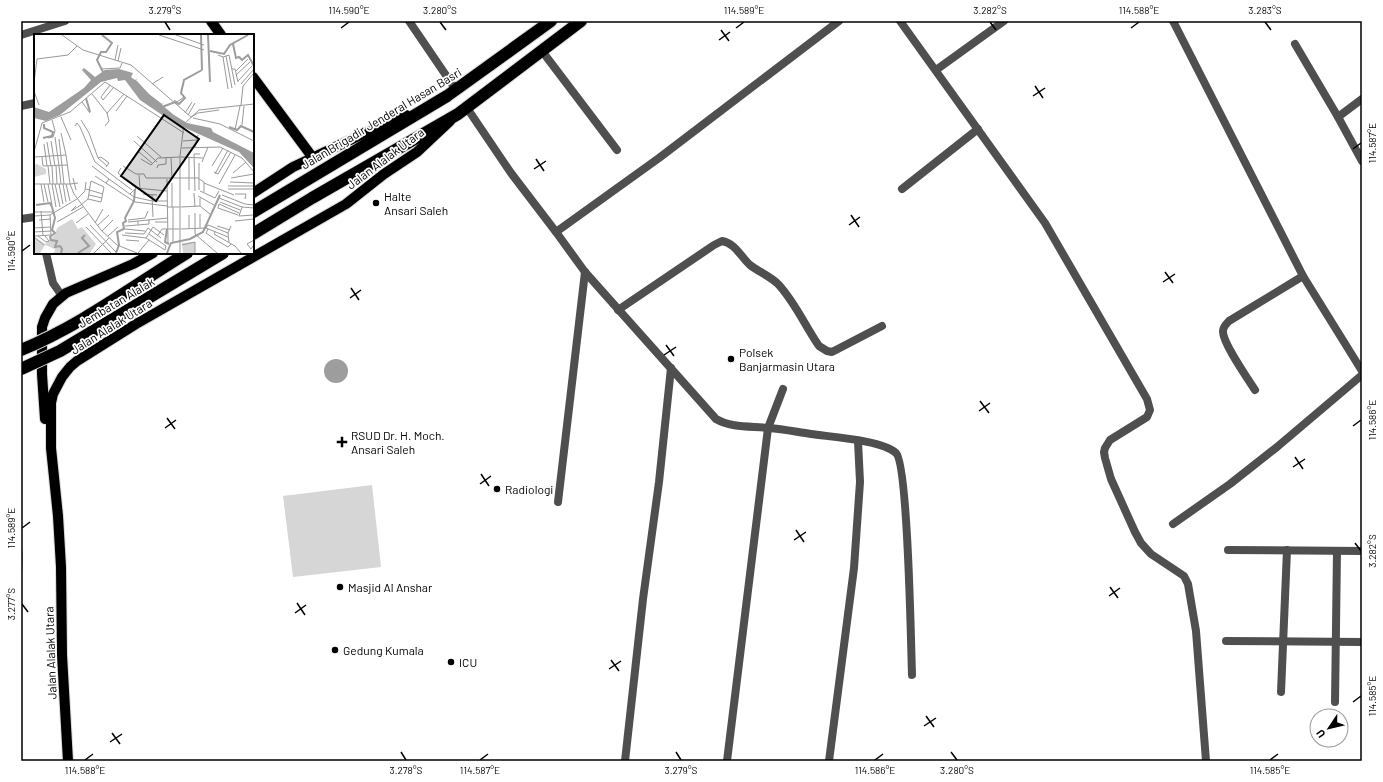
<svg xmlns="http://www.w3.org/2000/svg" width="1383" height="782" viewBox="0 0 1383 782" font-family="Barlow,sans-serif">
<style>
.green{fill:#d6d6d6}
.water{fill:#9d9d9d}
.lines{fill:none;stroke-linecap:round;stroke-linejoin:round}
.primary-casing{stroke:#dbdbdb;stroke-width:12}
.highway-casing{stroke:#dbdbdb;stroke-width:14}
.street{stroke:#4f4f4f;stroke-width:8}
.primary{stroke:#000;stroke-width:10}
.highway{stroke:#000;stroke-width:12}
.highway-bridge-casing{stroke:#dbdbdb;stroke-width:14;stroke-linecap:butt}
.highway-bridge{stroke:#000;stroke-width:12}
.ticks{fill:none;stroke:#000;stroke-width:1.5}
.poi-dot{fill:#000;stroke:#fff;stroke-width:1.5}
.labels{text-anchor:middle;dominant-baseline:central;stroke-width:3.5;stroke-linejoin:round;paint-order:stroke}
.street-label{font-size:12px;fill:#000;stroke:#fff}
.poi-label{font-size:12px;fill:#000;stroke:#fff;text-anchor:start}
.inset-river{fill:none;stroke:#9d9d9d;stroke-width:2}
.inset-road{fill:none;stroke:#999;stroke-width:1}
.view{fill:#000;fill-opacity:0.15;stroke:#000;stroke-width:2}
.inset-edge{fill:none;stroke:#000;stroke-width:2}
.neatline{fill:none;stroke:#000;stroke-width:1.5}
.ticks-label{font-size:10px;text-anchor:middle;fill:#000}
</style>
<rect width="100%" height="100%" fill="#fff"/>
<polygon class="green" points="372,485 381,567 293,577 283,496"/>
<g class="water">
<circle cx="336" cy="371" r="12"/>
<polygon points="21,538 23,556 21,595"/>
</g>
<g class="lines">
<g class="primary-casing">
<g id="primary">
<polyline points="211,21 221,35"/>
<polyline points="253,77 313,158"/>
<polyline points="253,193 293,167 363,134 406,115"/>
<polyline points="45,419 42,374 42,327 45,318 53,304 66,293 133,264 153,253"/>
<polyline points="68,761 62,655 61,567 58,516 51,448 51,403 53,394 62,377 70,367 77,361 136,324 346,204 384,174 417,152 450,121"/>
</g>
</g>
<g class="highway-casing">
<g id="highway">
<polyline points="253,212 447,96 551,21"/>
<polyline points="253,234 312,198 458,114 581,21"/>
</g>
</g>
<g class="street">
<polyline points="409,21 456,90"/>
<polyline points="900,21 1045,223 1147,399 1150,410 1147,417 1110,440 1105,448 1104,452 1105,458 1111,479 1135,532 1141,543 1151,554 1184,576 1188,584 1196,631 1206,761"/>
<polyline points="1173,21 1303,276 1362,371"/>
<polyline points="21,35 65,21"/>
<polyline points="1295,44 1338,117 1362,161"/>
<polyline points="542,51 617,150"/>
<polyline points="936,70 1004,21"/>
<polyline points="21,106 35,103"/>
<path d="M467 108 511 173 556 232 585 272 716 419C731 428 752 426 769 428 783 429 797 432 811 434 831 437 882 440 896 453 908 465 911 646 912 675"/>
<polyline points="1338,117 1362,99"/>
<polyline points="902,189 978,129"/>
<polyline points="21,219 35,217"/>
<polyline points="556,232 659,158 839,21"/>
<polyline points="46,253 53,283 62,296"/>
<path d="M618 310 714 245 722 241C735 243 741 257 750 265 759 272 770 276 778 284 795 302 805 326 819 346L827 351 832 352 882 326"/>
<path d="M1255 390C1248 379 1222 342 1223 331 1223 327 1226 324 1229 321L1303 276"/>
<polyline points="558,502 585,272"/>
<polyline points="1173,524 1230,484 1277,447 1362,375"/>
<polyline points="1228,550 1362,551"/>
<polyline points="1226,641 1362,642"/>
<polyline points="1281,692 1287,550"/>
<polyline points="1335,702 1337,551"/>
<polyline points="625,761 643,599 659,482 671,368"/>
<polyline points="727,761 768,428 783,389"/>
<polyline points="829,761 854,568 860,482 858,441"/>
</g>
<use href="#primary" class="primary"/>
<use href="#highway" class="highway"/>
<g class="highway-bridge-casing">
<g id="highway-bridge">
<path d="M21 350C80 326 133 286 187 253"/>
<polyline points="21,369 60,351 223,253"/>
</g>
</g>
<use href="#highway-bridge" class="highway-bridge"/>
</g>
<path class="ticks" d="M165 22 170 30M440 22 446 30M990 22 996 30M1265 22 1271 30M341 28 349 22M736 28 744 22M1131 28 1139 22M721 30 729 41M719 40 730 32M1035 86 1043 98M1033 96 1045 88M1353 149 1361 143M536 159 544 171M534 169 546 161M851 215 859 227M849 225 860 217M22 251 30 245M1165 272 1173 283M1163 282 1175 274M351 288 359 300M350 298 361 290M666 345 674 356M664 355 676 347M980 401 989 413M979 411 990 403M167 418 175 429M1353 426 1361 420M165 428 176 420M1295 457 1303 469M1293 467 1305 459M481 474 489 486M480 484 491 476M22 528 30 522M796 530 804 542M794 540 806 532M1355 543 1361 551M1110 587 1118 598M1109 596 1120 588M297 603 305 615M22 604 28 612M295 613 306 605M611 660 619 671M609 669 621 661M1353 702 1361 696M926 716 934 727M924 726 936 718M112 733 120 744M110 742 122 734M401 752 406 760M676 752 681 760M951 752 957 760M85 760 93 754M480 760 488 754M875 760 883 754M1270 760 1278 754"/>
<g class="poi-dot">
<circle cx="376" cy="203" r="4"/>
<circle cx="731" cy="359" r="4"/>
<path d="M340 436h4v4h4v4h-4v4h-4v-4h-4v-4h4z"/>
<circle cx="497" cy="489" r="4"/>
<circle cx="340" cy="587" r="4"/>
<circle cx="335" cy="650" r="4"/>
<circle cx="451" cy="662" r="4"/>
</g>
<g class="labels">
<g class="street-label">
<text transform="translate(381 118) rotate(-31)">Jalan Brigadir Jenderal Hasan Basri</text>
<text transform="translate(385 158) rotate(-37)">Jalan Alalak Utara</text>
<text transform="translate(116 302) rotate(-31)">Jembatan Alalak</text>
<text transform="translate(111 326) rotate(-32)">Jalan Alalak Utara</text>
<text transform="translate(50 653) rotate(-92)">Jalan Alalak Utara</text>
</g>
<g class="poi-label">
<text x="384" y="196">Halte<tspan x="384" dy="14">Ansari Saleh</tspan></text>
<text x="739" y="352">Polsek<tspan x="739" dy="14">Banjarmasin Utara</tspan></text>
<text x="351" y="435">RSUD Dr. H. Moch.<tspan x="351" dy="14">Ansari Saleh</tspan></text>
<text x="505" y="489">Radiologi</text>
<text x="348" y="587">Masjid Al Anshar</text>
<text x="343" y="650">Gedung Kumala</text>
<text x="459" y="662">ICU</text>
</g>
</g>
<g transform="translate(34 34)">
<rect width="220" height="220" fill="#fff"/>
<path d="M3 130 12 135V140L0 143V131ZM38 185 44 195 48 193 62 210 56 219H20L21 215 11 211 6 219H0V203L11 210 21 201 23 194ZM161 208V219H149L148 209Z" fill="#d6d6d6"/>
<path d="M50 34 61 43 71 36 85 35 99 39 97 43 101 46 104 44 102 46 115 60 128 70 130 68 128 71 140 81 153 89 177 94 179 98 220 119V134L205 118 140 89 106 66 91 46 84 47 83 44 67 48 26 81 12 87 0 84V73L15 78 50 54 57 46 48 36Z" fill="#9d9d9d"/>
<path class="inset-river" d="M68 1 78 9 72 18H67L63 26 70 40M167 1 168 36M174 1 176 48M199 10 202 24 205 23 208 26 214 21 220 32M176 17 190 20 196 11 214 1M52 64 56 78M128 73 141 68 145 70 151 64 147 59 150 46 168 36M195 93 203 96 207 92 220 98M9 104 18 102 19 98 10 94V90M2 171 16 169 18 173 21 184 18 196 21 199 16 203 17 206 23 207 21 213 26 212 28 215 27 219M133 195 131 208 135 210M44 219 55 212 48 204 51 201M82 219 85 211 83 198 90 195 89 189 92 187 91 184 100 167 101 155M133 219 137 209 156 205 169 198 186 161"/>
<path class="inset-road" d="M28 1 49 16 97 31 157 83 164 79 185 76M125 1 170 16M142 1 170 11M184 21 189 23 195 21 201 51M192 22 198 54M189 23 194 55M81 26 84 11M84 27 87 14M68 35 86 34 88 29M198 35H201L204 48M202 37 214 25M202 41 216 28M204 47 218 32M0 49 3 25 34 21 43 12M118 50 129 43M207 50 220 35M76 51 67 63 69 66 80 53M209 52 220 39M0 57 5 71M58 60 73 79 75 87 71 92M140 66 143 68 150 63M48 68 56 79M207 71 209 52M82 77 93 62M73 79 90 60M151 79 158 68M154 81 161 69M27 83 37 106M159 84 186 90 220 107M47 86 55 99 64 124 73 132M208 91 210 72M41 92 43 89 46 93 61 128 98 156M201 96 206 72M27 99 32 121M103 102 127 123M21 103 25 132M14 104 19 103 21 97 18 86M25 105 30 150M17 107 21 132M100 107 123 128M149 107 162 106M13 108 17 132M10 110 13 132M161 113 164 101M148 114 186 113 208 124 220 138M0 118 8 89 36 78 71 48 150 99M105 118 119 130M0 123 32 121 36 150 44 149M8 123 9 132 33 131M137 123 138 144M147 123 169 124M155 123V156M64 124 67 123 75 129 72 133M107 125 117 131 124 124 146 123M168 128 174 113M14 132 16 150M18 132 19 150M22 132 23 150M25 132 27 150M58 132 75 145 72 149M89 132 102 140H110L112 144H165M178 132 189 114M87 134 84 139 102 154M123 134 124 131 132 130V123M180 138 184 140 197 118M199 139 212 128M181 140 194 116M105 141 106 154M61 142 101 168 133 172M39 144 42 156M197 144 220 140M75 145 100 163 118 167H133M133 145 134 209M165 145 170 148V158M196 148 220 149M138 149V173M170 149 200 161M0 150H36L40 160 67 196 83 211 103 219M7 150 10 168M10 150 14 168M14 150 18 171M18 150 22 173M21 150 26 173M25 150 29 170M29 150 32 168M32 150 36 167M185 150 201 121M194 152H220M52 155 69 160M194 155H220M165 156V129M161 157 160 120H166M166 157 181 164 185 157M160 159 161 173M96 160 102 154 133 157M109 160 123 161M201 160H212L211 165M55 161 68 164M118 161 119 183M188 161 211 170 220 171M164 162 180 171M166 164V172L176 180M185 164 208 173 220 174M43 165 51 157 52 148M186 168 206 176M185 170 184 174 204 181M185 170 205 179M47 171 54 165 57 147 70 153 67 168 54 165M42 172 37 177 47 171M133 173H146M139 173V208M147 173 166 172M208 173 205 182 220 181M7 177 9 202M0 178H19M161 179V200L183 219M0 182 16 181M5 186 17 185M94 186 111 184 114 177M104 187V191L115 190V185M201 187 220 185M23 188 49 173M94 188 134 184M121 188H134M42 189 54 180M61 189 69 175M56 191 82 218M63 192 75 181M91 192 104 191M183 192 196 196M52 193 77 219M0 194 17 193M166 194V180M172 194 174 191 194 199M91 195 111 197M147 195 172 194 194 203M155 195V181M174 195 172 199 182 206 194 213 197 210M68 197 79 186M0 198 17 197M181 198 180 200 201 212 207 219M91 199 110 200 114 194 127 204M88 201 112 204 119 193 130 201M124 201 128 195H146M1 202 17 201 16 181 43 165M4 202 12 208 15 207 11 202M74 202 84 193M0 203 10 211M112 204 131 216 132 212 115 200M92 206 105 207M220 206 213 210 217 215 220 211M195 208 194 199 197 192M148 211 161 208V219M60 219 75 204M104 219 115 206M146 219V122L150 90 165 76 220 70"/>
<path class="view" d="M130 81 165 105 122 167 87 142Z"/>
<rect width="220" height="220" class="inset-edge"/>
</g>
<rect width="1383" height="782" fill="none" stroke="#ffffff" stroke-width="44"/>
<g transform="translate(1329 728) rotate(235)"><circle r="19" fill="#ffffff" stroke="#999999"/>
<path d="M0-3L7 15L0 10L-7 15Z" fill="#000000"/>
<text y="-6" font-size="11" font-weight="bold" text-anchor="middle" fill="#000000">U</text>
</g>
<rect x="22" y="22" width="1339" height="738" class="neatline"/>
<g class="ticks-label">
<text x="165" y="14">3.279°S</text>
<text x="349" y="14">114.590°E</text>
<text x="440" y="14">3.280°S</text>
<text x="744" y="14">114.589°E</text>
<text x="990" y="14">3.282°S</text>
<text x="1139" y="14">114.588°E</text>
<text x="1265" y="14">3.283°S</text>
<text transform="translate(1372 143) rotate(-90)" y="4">114.587°E</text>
<text transform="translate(11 251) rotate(-90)" y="4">114.590°E</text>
<text transform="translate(1372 420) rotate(-90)" y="4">114.586°E</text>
<text transform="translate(11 528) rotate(-90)" y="4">114.589°E</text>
<text transform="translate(1372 551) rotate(-90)" y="4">3.282°S</text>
<text transform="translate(11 604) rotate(-90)" y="4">3.277°S</text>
<text transform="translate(1372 696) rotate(-90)" y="4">114.585°E</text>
<text x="85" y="774">114.588°E</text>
<text x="406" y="774">3.278°S</text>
<text x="480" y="774">114.587°E</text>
<text x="681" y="774">3.279°S</text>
<text x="875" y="774">114.586°E</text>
<text x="957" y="774">3.280°S</text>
<text x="1270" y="774">114.585°E</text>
</g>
</svg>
